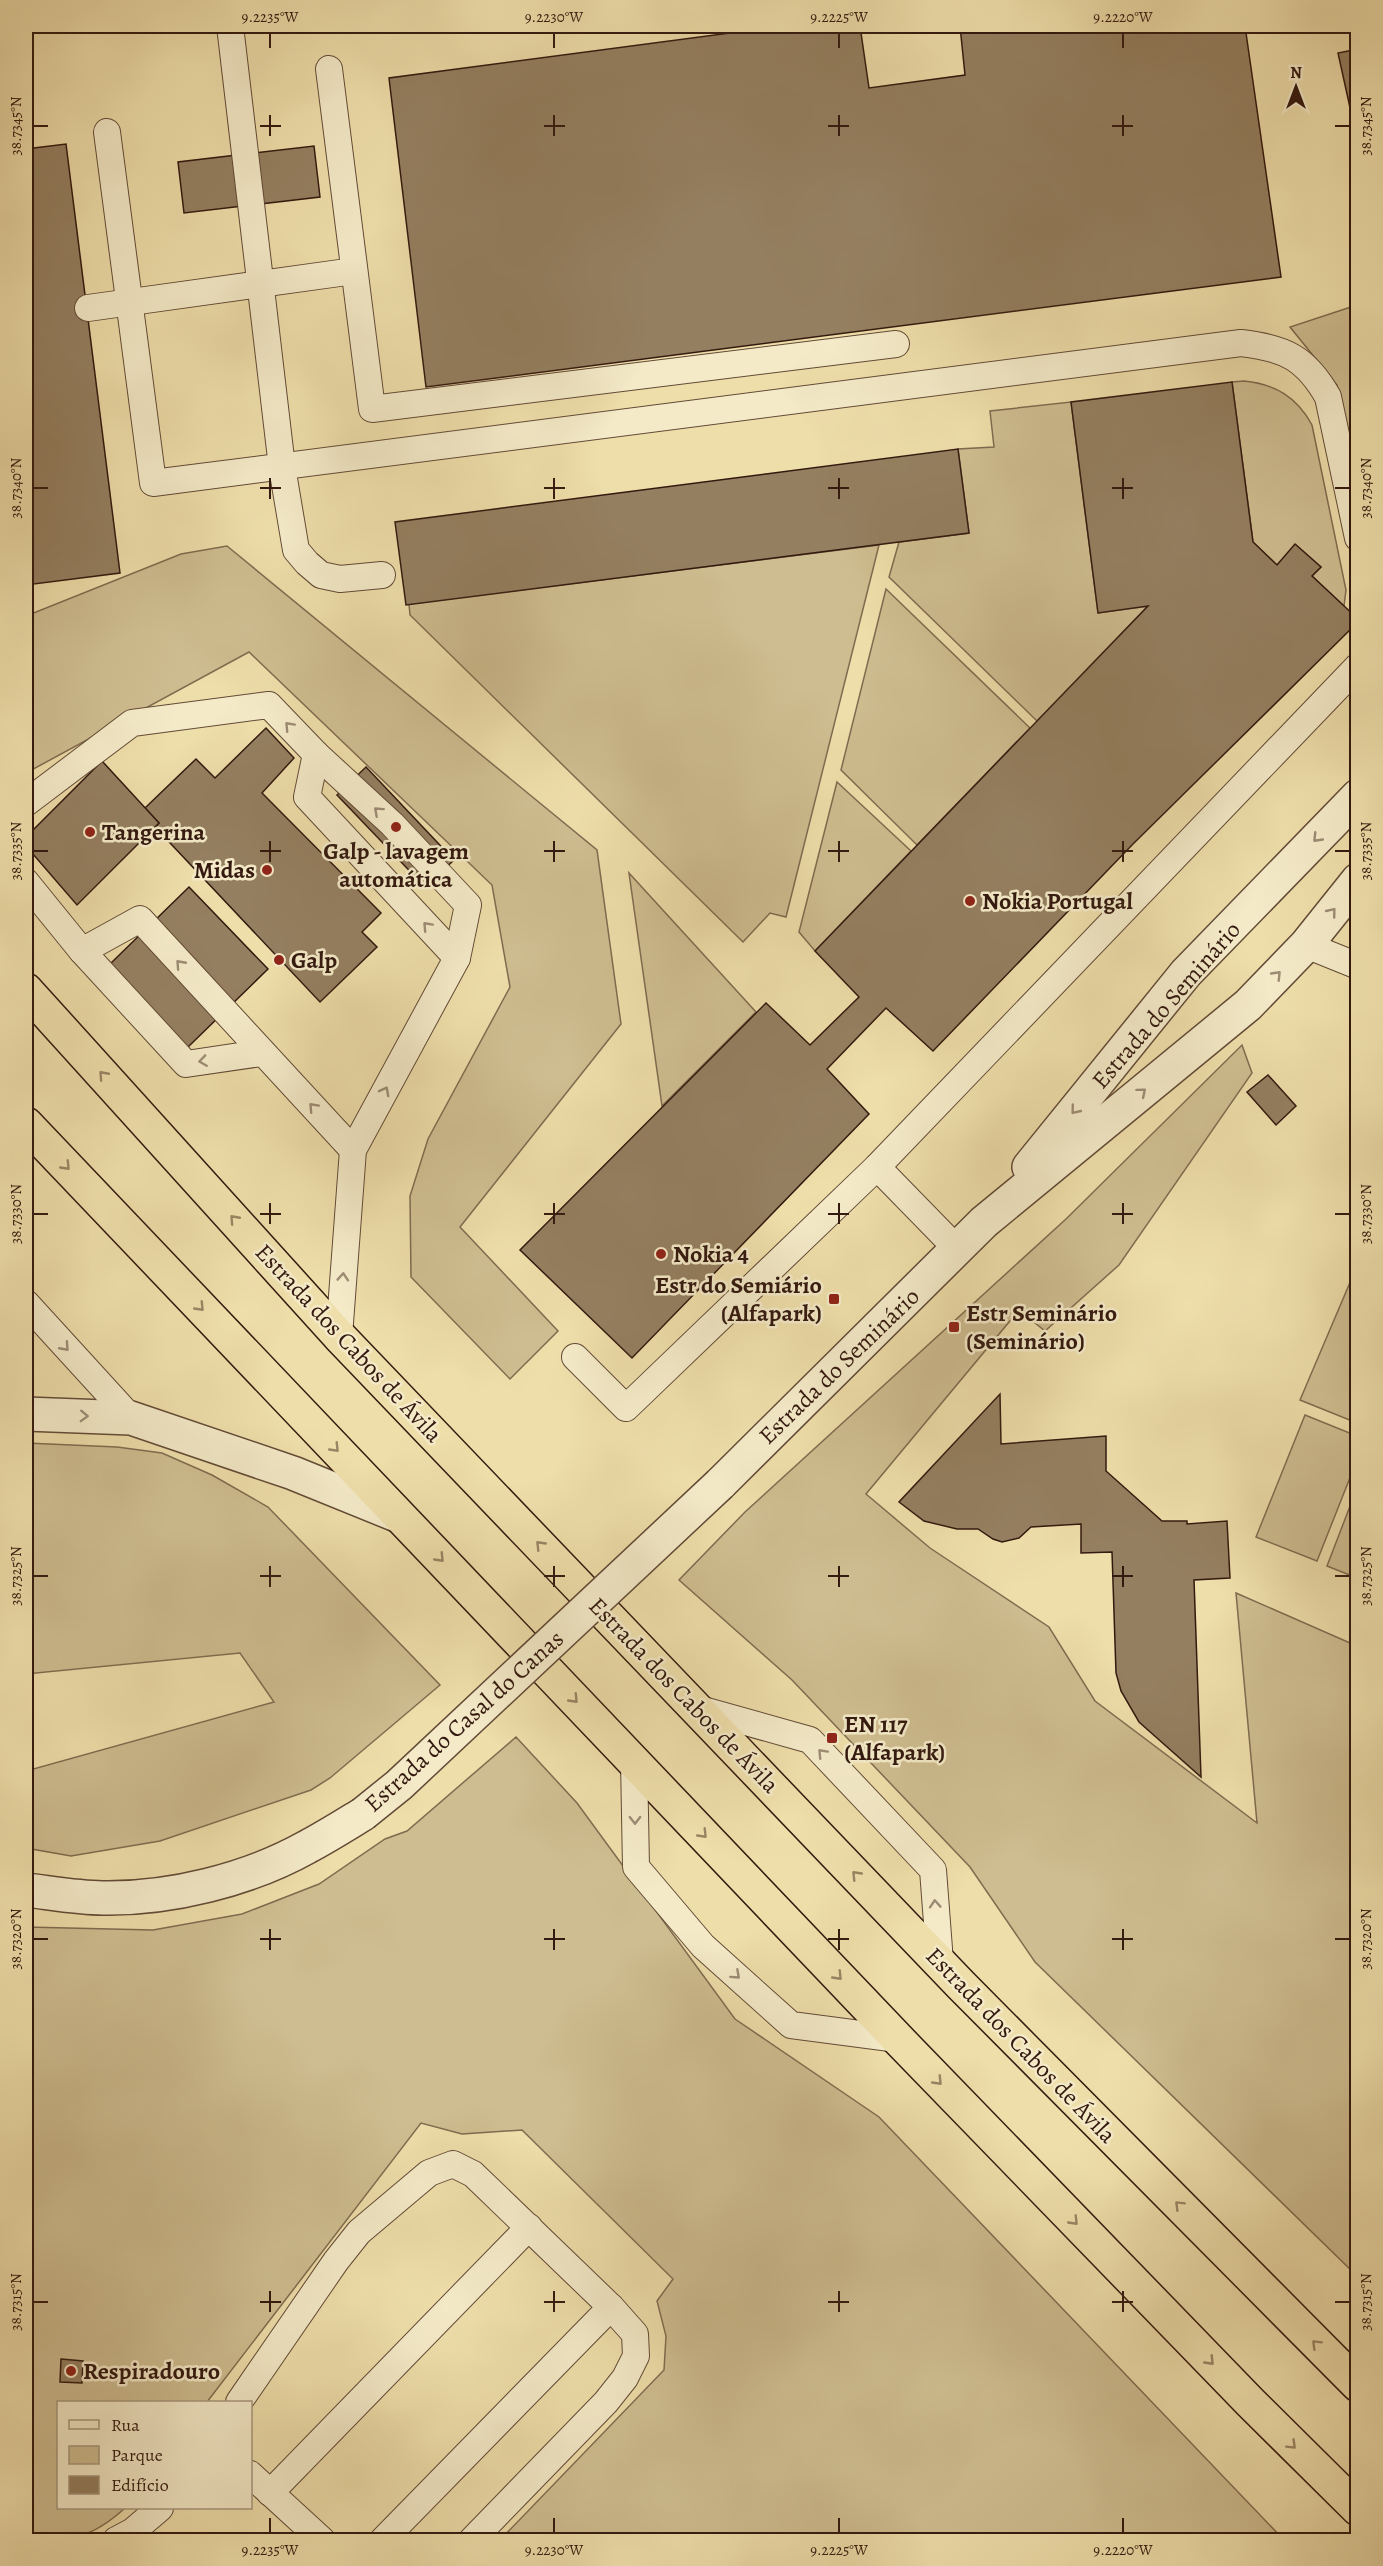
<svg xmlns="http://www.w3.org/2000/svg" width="1383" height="2566" viewBox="0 0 1383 2566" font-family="Alegreya,serif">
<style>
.green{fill:#cebd90;stroke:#806b50;stroke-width:1.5}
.building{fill:#947f60;stroke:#33190f;stroke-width:1.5}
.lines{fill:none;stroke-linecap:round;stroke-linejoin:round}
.service-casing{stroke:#624a36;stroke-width:28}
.tertiary-casing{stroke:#624a36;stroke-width:36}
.trunk-casing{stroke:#33190f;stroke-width:36}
.service{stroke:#f4eac8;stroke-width:26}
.tertiary{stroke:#f4eac8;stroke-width:33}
.trunk{stroke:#eedeaa;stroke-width:33}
.tertiary-bridge-casing{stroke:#624a36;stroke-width:36;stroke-linecap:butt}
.tertiary-bridge{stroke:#f4eac8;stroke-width:33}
.oneway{stroke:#9d8c75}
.oneway2{stroke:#9a8564}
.ticks{fill:none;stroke:#33190f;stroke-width:2}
.poi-dot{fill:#8f2418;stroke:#f4eac8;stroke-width:2}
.labels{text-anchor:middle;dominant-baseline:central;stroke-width:5;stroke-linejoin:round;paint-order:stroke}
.poi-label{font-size:24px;font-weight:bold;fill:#33190f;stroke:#f4eac8;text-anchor:start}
.street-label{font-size:24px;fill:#33190f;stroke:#f4eac8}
.neatline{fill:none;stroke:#33190f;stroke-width:2}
.ticks-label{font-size:15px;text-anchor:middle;fill:#33190f}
</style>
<rect width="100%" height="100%" fill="#eedeaa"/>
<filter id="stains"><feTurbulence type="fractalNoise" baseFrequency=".00333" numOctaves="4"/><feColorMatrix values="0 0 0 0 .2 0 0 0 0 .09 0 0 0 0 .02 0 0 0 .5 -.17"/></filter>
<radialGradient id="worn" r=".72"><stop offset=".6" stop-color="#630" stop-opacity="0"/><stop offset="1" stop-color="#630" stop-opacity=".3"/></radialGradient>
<g class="green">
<polygon points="1354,306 1358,320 1357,487 1337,385 1290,327"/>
<path d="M1244 381C1275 384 1297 397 1312 425L1346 590 1344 606 1312 576 1321 567 1296 545 1277 565 1253 542 1232 382Z"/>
<polygon points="1071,402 1098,613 1148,606 1037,721 889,577 899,542 969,533 958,449 994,447 990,411"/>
<polygon points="879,545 786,917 770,913 743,942 410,615 409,604"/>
<polygon points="227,546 597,850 621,1024 460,1227 558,1331 510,1379 411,1277 410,1196 428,1139 510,987 492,885 249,652 26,773 26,616 181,554"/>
<polygon points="886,589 1030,728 917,845 841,770"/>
<polygon points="837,782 911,851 815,951 799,932"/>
<polygon points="629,873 756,1012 662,1106"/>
<polygon points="1242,1045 1252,1073 1119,1265 1045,1331 1019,1310 866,1494 930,1548 1049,1627 1095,1701 1257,1823 1236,1593 1357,1646 1357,2276 1035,1962 970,1867 792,1680 679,1580 745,1512 1066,1219"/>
<polygon points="1357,1266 1358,1423 1357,1423 1300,1400"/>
<polygon points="1305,1415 1357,1436 1357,1460 1317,1561 1256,1537"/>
<polygon points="26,1443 117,1447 162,1453 212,1475 268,1507 440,1685 330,1778 311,1790 160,1841 71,1856 26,1848 26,1771 274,1702 240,1653 26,1674"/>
<polygon points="1357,1488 1358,1578 1357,1578 1327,1566"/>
<path d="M516 1737 577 1803 735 2019 879 2117 1284 2540H500L664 2370 666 2336 657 2301 673 2279 522 2130 462 2134 421 2123 207 2402H58V2508H125C90 2540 71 2540 26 2540V1927L153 1930 242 1914 319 1884 385 1839 407 1831Z"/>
</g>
<g class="building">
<polygon points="783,26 860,26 869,88 965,75 960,26 1245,26 1281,277 426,387 389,78"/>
<polygon points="1358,49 1358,144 1338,53"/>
<polygon points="66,144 120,573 26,585 26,149"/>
<polygon points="314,146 320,197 184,213 178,162"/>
<polygon points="1232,382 1253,542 1277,565 1295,544 1321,567 1312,576 1358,619 1358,622 1133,844 933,1051 886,1008 827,1069 869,1114 632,1358 520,1250 766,1003 810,1045 859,997 815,951 1148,606 1098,613 1071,402"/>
<polygon points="958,449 969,533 406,605 395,522"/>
<polygon points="266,728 294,758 262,793 381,913 362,932 377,947 320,1002 155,827 159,823 145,808 196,759 215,778"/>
<polygon points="102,761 159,823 77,905 26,846 26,837"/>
<polygon points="366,767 454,860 425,887 337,795"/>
<polygon points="189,887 268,969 187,1048 109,965"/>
<polygon points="1268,1075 1296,1106 1276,1125 1247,1092"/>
<polygon points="1000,1394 1001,1444 1106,1436 1106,1471 1162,1521 1187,1521 1187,1524 1227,1521 1230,1578 1194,1580 1201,1777 1139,1722 1121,1691 1116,1673 1112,1552 1081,1553 1081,1524 1031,1527 1019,1538 1002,1542 993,1539 978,1529 957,1529 924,1521 899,1502"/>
<polygon points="61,2359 83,2361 82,2383 60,2382"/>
</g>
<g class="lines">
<g class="service-casing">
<g id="service">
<polyline points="230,26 282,467 296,550 307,563 321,575 340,579 382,575"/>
<polyline points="329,69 372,409 896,344"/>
<path d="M107 132 153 483 1241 343C1285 348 1306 358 1328 397L1358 538"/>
<polyline points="88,308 354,271"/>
<polyline points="316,754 392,824 468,905 457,958"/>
<polyline points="26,803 132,723 269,705 316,754 307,797 457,958 353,1150 339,1336"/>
<polyline points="26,882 82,951 140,919 353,1150"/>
<polyline points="1306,945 1358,966"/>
<polyline points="82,951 186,1064 261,1053"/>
<polyline points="877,1167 957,1249"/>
<polyline points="26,1303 131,1418"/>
<polyline points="575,1357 626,1408 877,1167 1358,666"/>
<polyline points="696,1708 810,1740 933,1870 940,1962"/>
<polyline points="634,1761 636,1867 703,1946 791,2025 898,2039"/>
<polyline points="239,2402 336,2261 359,2232 429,2173 453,2164 473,2174 611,2307 635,2334 636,2356 625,2378 606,2402 472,2540"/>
<polyline points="250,2474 322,2540"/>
<polyline points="270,2493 529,2227"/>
<polyline points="116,2540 133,2531 160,2508"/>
<polyline points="383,2540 611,2307"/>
</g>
</g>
<g class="tertiary-casing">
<g id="tertiary">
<polyline points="1029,1167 1186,973 1358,796"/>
<polyline points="26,1414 131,1418 293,1473 399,1516"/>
<polyline points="720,1484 984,1222 1248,1005 1306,945 1358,880"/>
<path d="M26 1890C51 1893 78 1898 103 1898 170 1899 248 1880 307 1847 326 1837 345 1825 363 1814"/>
</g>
</g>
<g class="trunk-casing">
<g id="trunk">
<polyline points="26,990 339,1336 961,1985 1358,2385"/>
<polyline points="26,1124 898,2039 1251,2403 1358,2509"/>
</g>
</g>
<use href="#service" class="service"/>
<use href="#tertiary" class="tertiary"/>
<use href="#trunk" class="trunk"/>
<g class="tertiary-bridge-casing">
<polyline id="tertiary-bridge" points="363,1814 399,1785 720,1484"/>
</g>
<use href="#tertiary-bridge" class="tertiary-bridge"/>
</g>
<defs><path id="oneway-chevron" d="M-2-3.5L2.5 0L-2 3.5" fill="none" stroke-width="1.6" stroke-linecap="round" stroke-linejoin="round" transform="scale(1.5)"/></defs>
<g class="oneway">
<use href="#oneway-chevron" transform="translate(289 726) rotate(-133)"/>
<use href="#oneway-chevron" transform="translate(378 811) rotate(-138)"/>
<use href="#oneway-chevron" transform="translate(1317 838) rotate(134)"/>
<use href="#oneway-chevron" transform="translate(1332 912) rotate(-51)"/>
<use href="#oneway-chevron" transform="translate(427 926) rotate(-133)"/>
<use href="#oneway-chevron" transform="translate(180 964) rotate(-132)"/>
<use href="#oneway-chevron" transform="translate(1277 975) rotate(-46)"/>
<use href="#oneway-chevron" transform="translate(203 1061) rotate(172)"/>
<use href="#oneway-chevron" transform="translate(385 1091) rotate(-62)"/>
<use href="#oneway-chevron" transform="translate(1142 1092) rotate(-40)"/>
<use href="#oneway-chevron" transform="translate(313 1107) rotate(-133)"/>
<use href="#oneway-chevron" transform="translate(1075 1110) rotate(129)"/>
<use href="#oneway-chevron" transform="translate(343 1277) rotate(-86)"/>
<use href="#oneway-chevron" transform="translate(65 1347) rotate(48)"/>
<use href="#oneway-chevron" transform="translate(84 1416) rotate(2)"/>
<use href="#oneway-chevron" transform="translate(822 1753) rotate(-133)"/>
<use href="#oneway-chevron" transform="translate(635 1820) rotate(89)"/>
<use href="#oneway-chevron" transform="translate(935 1904) rotate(-94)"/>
<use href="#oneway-chevron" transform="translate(736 1975) rotate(42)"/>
</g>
<g class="oneway2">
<use href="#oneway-chevron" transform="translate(103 1075) rotate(-132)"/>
<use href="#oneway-chevron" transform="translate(66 1166) rotate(46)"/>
<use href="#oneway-chevron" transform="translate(234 1219) rotate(-132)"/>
<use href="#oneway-chevron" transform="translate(200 1307) rotate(46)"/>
<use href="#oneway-chevron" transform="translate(335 1448) rotate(46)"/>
<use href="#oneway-chevron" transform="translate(540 1545) rotate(-134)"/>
<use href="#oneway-chevron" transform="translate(440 1558) rotate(46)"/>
<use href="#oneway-chevron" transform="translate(574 1699) rotate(46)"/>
<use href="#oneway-chevron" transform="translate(703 1834) rotate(46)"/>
<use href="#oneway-chevron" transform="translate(856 1875) rotate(-134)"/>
<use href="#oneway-chevron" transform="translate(838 1976) rotate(46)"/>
<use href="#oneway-chevron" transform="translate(938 2081) rotate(46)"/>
<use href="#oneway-chevron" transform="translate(1179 2205) rotate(-135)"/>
<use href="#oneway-chevron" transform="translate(1074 2221) rotate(46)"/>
<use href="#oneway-chevron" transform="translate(1316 2344) rotate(-135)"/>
<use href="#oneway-chevron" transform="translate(1210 2361) rotate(46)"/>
<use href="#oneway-chevron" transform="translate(1292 2445) rotate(45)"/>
</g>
<path class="ticks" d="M270 33V48M554 33V48M839 33V48M1123 33V48M270 115V136M554 115V136M839 115V136M1123 115V136M33 126H48M260 126H281M544 126H565M828 126H849M1112 126H1133M1335 126H1350M270 478V499M554 478V499M839 478V499M1123 478V499M33 488H48M260 488H281M544 488H565M828 488H849M1112 488H1133M1335 488H1350M270 841V862M554 841V862M839 841V862M1123 841V862M33 851H48M260 851H281M544 851H565M828 851H849M1112 851H1133M1335 851H1350M270 1203V1224M554 1203V1224M839 1203V1224M1123 1203V1224M33 1214H48M260 1214H281M544 1214H565M828 1214H849M1112 1214H1133M1335 1214H1350M270 1566V1587M554 1566V1587M839 1566V1587M1123 1566V1587M33 1576H48M260 1576H281M544 1576H565M828 1576H849M1112 1576H1133M1335 1576H1350M270 1929V1950M554 1929V1950M839 1929V1950M1123 1929V1950M33 1939H48M260 1939H281M544 1939H565M828 1939H849M1112 1939H1133M1335 1939H1350M270 2291V2312M554 2291V2312M839 2291V2312M1123 2291V2312M33 2302H48M260 2302H281M544 2302H565M828 2302H849M1112 2302H1133M1335 2302H1350M270 2518V2533M554 2518V2533M839 2518V2533M1123 2518V2533"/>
<g class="poi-dot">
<circle cx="396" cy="827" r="6"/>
<circle cx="90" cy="832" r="6"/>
<circle cx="267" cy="870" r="6"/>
<circle cx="970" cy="901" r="6"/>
<circle cx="279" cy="960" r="6"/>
<circle cx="661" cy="1254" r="6"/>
<rect x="828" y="1293" width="12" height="12" rx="3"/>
<rect x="948" y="1321" width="12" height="12" rx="3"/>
<rect x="826" y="1732" width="12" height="12" rx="3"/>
<circle cx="71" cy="2371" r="6"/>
</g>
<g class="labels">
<g class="poi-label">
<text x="102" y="832">Tangerina</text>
<text x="396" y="851" text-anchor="middle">Galp - lavagem<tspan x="396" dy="28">automática</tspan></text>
<text x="255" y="870" text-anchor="end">Midas</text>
<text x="982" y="901">Nokia Portugal</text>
<text x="291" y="960">Galp</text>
<text x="673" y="1254">Nokia 4</text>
<text x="822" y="1285" text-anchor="end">Estr do Semiário<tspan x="822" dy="28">(Alfapark)</tspan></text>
<text x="966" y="1313">Estr Seminário<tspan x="966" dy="28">(Seminário)</tspan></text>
<text x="844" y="1724">EN 117<tspan x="844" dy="28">(Alfapark)</tspan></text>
<text x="83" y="2371">Respiradouro</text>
</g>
<g class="street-label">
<text transform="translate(1166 1005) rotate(-49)">Estrada do Seminário</text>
<text transform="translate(349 1343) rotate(47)">Estrada dos Cabos de Ávila</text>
<text transform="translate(839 1366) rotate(-44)">Estrada do Seminário</text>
<text transform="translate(684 1695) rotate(46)">Estrada dos Cabos de Ávila</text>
<text transform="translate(464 1721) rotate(-42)">Estrada do Casal do Canas</text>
<text transform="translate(1021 2045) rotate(46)">Estrada dos Cabos de Ávila</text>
</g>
</g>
<rect width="1383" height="2566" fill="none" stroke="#eedeaa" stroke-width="66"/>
<rect x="57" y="2401" width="195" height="108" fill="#f4eac8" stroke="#a7967e" stroke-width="1.5"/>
<rect x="69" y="2420" width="30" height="9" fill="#f4eac8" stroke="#a7967e" stroke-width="1.5"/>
<text x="111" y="2431" font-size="18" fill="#33190f">Rua</text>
<rect x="69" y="2446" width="30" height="18" fill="#cebd90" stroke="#a7967e" stroke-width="1.5"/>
<text x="111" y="2461" font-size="18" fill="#33190f">Parque</text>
<rect x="69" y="2476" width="30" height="18" fill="#947f60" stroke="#a7967e" stroke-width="1.5"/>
<text x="111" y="2491" font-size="18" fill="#33190f">Edifício</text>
<g transform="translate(1296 87)" stroke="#f4eac8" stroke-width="4.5" paint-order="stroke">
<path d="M0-4.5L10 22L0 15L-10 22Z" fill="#33190f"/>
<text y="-9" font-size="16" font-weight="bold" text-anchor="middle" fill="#33190f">N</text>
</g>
<rect x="33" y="33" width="1317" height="2500" class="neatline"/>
<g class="ticks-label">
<text x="270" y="22">9.2235°W</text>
<text x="554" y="22">9.2230°W</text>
<text x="839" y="22">9.2225°W</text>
<text x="1123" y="22">9.2220°W</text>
<text transform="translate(16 126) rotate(-90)" y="5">38.7345°N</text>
<text transform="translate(1366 126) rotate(-90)" y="5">38.7345°N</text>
<text transform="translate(16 488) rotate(-90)" y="5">38.7340°N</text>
<text transform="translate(1366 488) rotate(-90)" y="5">38.7340°N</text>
<text transform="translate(16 851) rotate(-90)" y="5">38.7335°N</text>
<text transform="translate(1366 851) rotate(-90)" y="5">38.7335°N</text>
<text transform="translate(16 1214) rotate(-90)" y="5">38.7330°N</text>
<text transform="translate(1366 1214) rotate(-90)" y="5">38.7330°N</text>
<text transform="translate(16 1576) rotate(-90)" y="5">38.7325°N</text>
<text transform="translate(1366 1576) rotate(-90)" y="5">38.7325°N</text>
<text transform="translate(16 1939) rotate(-90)" y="5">38.7320°N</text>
<text transform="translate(1366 1939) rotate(-90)" y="5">38.7320°N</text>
<text transform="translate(16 2302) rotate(-90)" y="5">38.7315°N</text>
<text transform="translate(1366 2302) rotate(-90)" y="5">38.7315°N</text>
<text x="270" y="2555">9.2235°W</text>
<text x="554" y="2555">9.2230°W</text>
<text x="839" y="2555">9.2225°W</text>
<text x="1123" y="2555">9.2220°W</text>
</g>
<rect width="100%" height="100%" filter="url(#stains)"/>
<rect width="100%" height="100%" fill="url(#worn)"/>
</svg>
